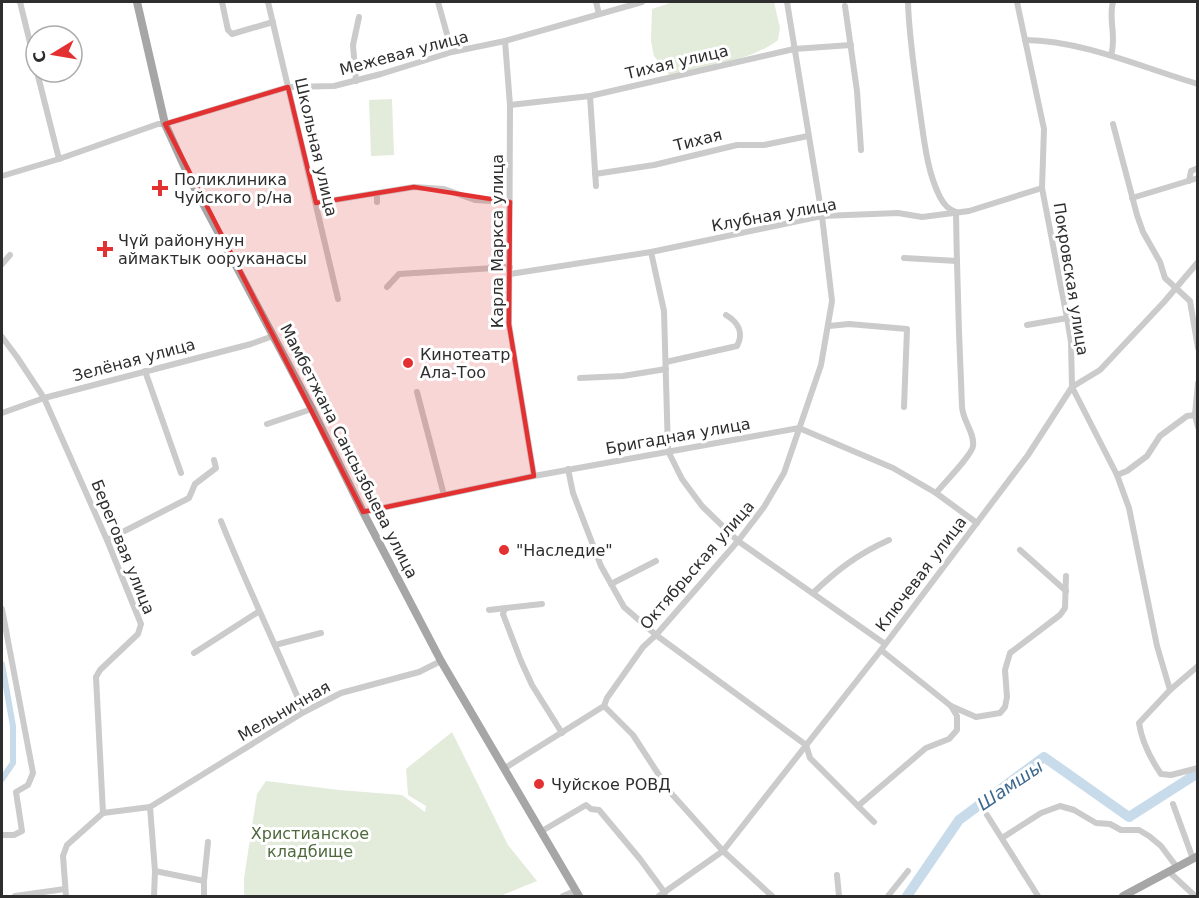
<svg xmlns="http://www.w3.org/2000/svg" width="1199" height="898" viewBox="0 0 1199 898" font-family="'DejaVu Sans',sans-serif">
<style>
.green{fill:#e3ebdb}
.lines{fill:none;stroke-linecap:round;stroke-linejoin:round}
.canal{stroke:#c8dbeb;stroke-width:6}
.river{stroke:#c8dbeb;stroke-width:10}
.minor{stroke:#cbcbcb;stroke-width:6}
.major{stroke:#a6a6a6;stroke-width:8}
.marked{fill:#e33132;fill-opacity:0.2;stroke:#e33132;stroke-width:4.5;stroke-linejoin:round}
.poi-dot{fill:#e33132;stroke:#fff;stroke-width:2}
.labels{text-anchor:middle;dominant-baseline:central;stroke-width:6;stroke-linejoin:round;paint-order:stroke}
.street-label{font-size:16px;fill:#2e2e2e;stroke:#fff}
.poi-label{font-size:16px;fill:#2e2e2e;stroke:#fff;text-anchor:start}
.park-label{font-size:16px;fill:#4e693c;stroke:#fff}
.water-label{font-size:18px;font-style:italic;fill:#3d698f;stroke:#fff}
</style>
<rect width="100%" height="100%" fill="#fff"/>
<g class="green">
<path d="M673 2H774L780 28 778 40C751 61 703 67 669 75L654 56 651 41 652 9Z"/>
<polygon points="392,99 394,155 371,156 369,100"/>
<polygon points="452,732 508,845 537,881 500,896 244,896 244,878 257,794 266,781 339,790 402,795 425,812 426,806 408,795 406,769"/>
</g>
<g class="lines">
<polyline class="canal" points="2,664 13,726 13,763 2,779"/>
<polyline class="river" points="907,896 959,820 1044,757 1129,817 1198,773"/>
<g class="minor">
<polyline points="20,2 36,67"/>
<polyline points="222,2 228,30 232,34 273,22"/>
<polyline points="268,2 338,299"/>
<polyline points="438,2 452,52"/>
<polyline points="596,2 599,14"/>
<path d="M908 2C909 38 915 75 920 112 924 139 927 172 940 197 944 205 948 209 956 212 957 277 959 342 962 406 962 420 975 433 973 446 972 455 943 484 936 493"/>
<polyline points="1017,2 1044,129 1042,188 1067,318 1071,342 1072,387 1117,475 1129,508 1157,646 1170,690"/>
<polyline points="845,6 857,91 861,150"/>
<path d="M1025 40C1085 41 1140 67 1198 84"/>
<polyline points="505,41 510,105 509,324 534,476"/>
<path d="M1111 55C1117 37 1108 19 1113 2"/>
<polyline points="37,72 59,159"/>
<polyline points="356,81 353,45 359,17"/>
<polyline points="590,96 596,186"/>
<polyline points="510,105 590,96 794,49 851,45"/>
<polyline points="1113,124 1137,215 1143,232 1160,262 1165,278 1190,301 1198,348"/>
<polyline points="595,174 654,165 737,145 764,145 808,136"/>
<polyline points="2,176 59,159 158,124 165,124 288,87 334,86 381,74 452,52 505,41 642,2"/>
<polyline points="1189,181 1191,171 1198,168"/>
<polyline points="377,193 414,187 444,189 475,200 510,202"/>
<polyline points="1132,198 1198,178"/>
<polyline points="316,203 377,193 377,202"/>
<polyline points="651,252 664,311 668,451 682,479 702,506 738,541 885,644"/>
<polyline points="904,258 957,261"/>
<polyline points="2,264 10,255"/>
<polyline points="510,274 651,252 822,216 898,213 922,217 969,211 1042,188"/>
<polyline points="387,287 399,274 510,267"/>
<polyline points="1027,325 1067,318"/>
<polyline points="829,326 849,324 907,329 904,407"/>
<polyline points="2,337 17,357 44,398 107,540 141,624 138,634 100,670 96,677 103,813 67,845 63,856 66,896"/>
<path d="M666 362 737 346C744 333 738 322 726 315"/>
<polyline points="145,371 181,473"/>
<polyline points="580,378 623,376 666,369"/>
<polyline points="1198,383 1195,415 1198,427"/>
<polyline points="417,392 444,495"/>
<polyline points="2,413 44,398 251,344 273,336"/>
<polyline points="267,424 312,409"/>
<polyline points="568,469 573,493 601,566 624,607 656,635 806,745 810,758 874,822"/>
<polyline points="1117,475 1127,471 1147,456 1160,436 1187,416 1195,415"/>
<polyline points="363,512 534,476 799,428 893,468 936,493 977,523"/>
<path d="M221 521C247 586 277 648 304 712"/>
<polyline points="107,540 189,498 195,484 216,468 214,460"/>
<polyline points="1020,550 1066,591"/>
<polyline points="611,584 656,561"/>
<path d="M813 593C838 569 858 554 889 540"/>
<polyline points="505,608 503,614 521,661 532,685 562,733"/>
<polyline points="2,609 33,773 28,785 16,792 22,831 14,835 2,835"/>
<polyline points="489,610 542,604"/>
<polyline points="275,645 321,633"/>
<polyline points="881,650 951,706 976,717 1000,713 1005,707 1007,697 1005,670 1010,653 1060,615 1065,608 1066,576"/>
<polyline points="194,653 258,612"/>
<path d="M1198 666 1170 690 1139 723C1142 743 1150 758 1161 774L1171 775 1198 768"/>
<polyline points="604,706 633,735 670,792 723,851 772,896"/>
<polyline points="505,768 604,706 607,698 643,647 656,635 738,541 764,507 784,473 821,365 832,301 822,216 787,2"/>
<polyline points="1173,804 1193,859"/>
<polyline points="858,806 926,748 949,739 957,730 957,716 951,706"/>
<polyline points="150,807 155,871 154,896"/>
<polyline points="103,813 150,807 304,712 341,693 419,672 441,661"/>
<polyline points="987,815 1038,896"/>
<polyline points="542,831 586,805 591,809 599,810 640,859 665,893"/>
<polyline points="1002,838 1041,813 1060,806 1074,810 1096,823 1110,824 1121,830 1139,830 1149,836 1161,846 1176,866"/>
<polyline points="155,871 204,881"/>
<polyline points="1168,871 1195,896"/>
<polyline points="837,875 839,896"/>
<polyline points="15,896 65,889"/>
<polyline points="204,896 204,881 208,842"/>
<polyline points="563,896 575,891"/>
<polyline points="659,896 723,851 881,650 1028,455 1072,387 1100,370 1164,302 1198,262"/>
<polyline points="888,896 908,871"/>
</g>
<g class="major">
<polyline points="137,2 165,124 191,181 312,409 363,512 441,661 579,896"/>
<polyline points="1123,896 1198,856"/>
</g>
</g>
<path class="marked" d="M288 87 316 203 414 187 510 202 509 324 534 476 363 512 165 124Z"/>
<g class="poi-dot">
<path d="M157 179h6v6h6v6h-6v6h-6v-6h-6v-6h6z"/>
<path d="M102 240h6v6h6v6h-6v6h-6v-6h-6v-6h6z"/>
<circle cx="408" cy="363" r="6"/>
<circle cx="504" cy="550" r="6"/>
<circle cx="539" cy="784" r="6"/>
</g>
<g class="labels">
<g class="street-label">
<text transform="translate(404 53) rotate(-15)">Межевая улица</text>
<text transform="translate(677 62) rotate(-13)">Тихая улица</text>
<text transform="translate(698 140) rotate(-14)">Тихая</text>
<text transform="translate(316 147) rotate(77)">Школьная улица</text>
<text transform="translate(774 215) rotate(-10)">Клубная улица</text>
<text transform="translate(497 241) rotate(-90)">Карла Маркса улица</text>
<text transform="translate(1071 279) rotate(81)">Покровская улица</text>
<text transform="translate(134 360) rotate(-15)">Зелёная улица</text>
<text transform="translate(678 436) rotate(-10)">Бригадная улица</text>
<text transform="translate(349 451) rotate(63)">Мамбетжана Сансызбыева улица</text>
<text transform="translate(123 547) rotate(68)">Береговая улица</text>
<text transform="translate(697 565) rotate(-49)">Октябрьская улица</text>
<text transform="translate(921 574) rotate(-53)">Ключевая улица</text>
<text transform="translate(284 711) rotate(-30)">Мельничная</text>
</g>
<g class="poi-label">
<text x="174" y="179">Поликлиника<tspan x="174" dy="18">Чуйского р/на</tspan></text>
<text x="118" y="240">Чүй районунун<tspan x="118" dy="18">аймактык ооруканасы</tspan></text>
<text x="420" y="354">Кинотеатр<tspan x="420" dy="18">Ала-Тоо</tspan></text>
<text x="516" y="550">"Наследие"</text>
<text x="551" y="784">Чуйское РОВД</text>
</g>
<g class="park-label">
<text x="310" y="833">Христианское<tspan x="310" dy="18">кладбище</tspan></text>
</g>
<g class="water-label">
<text transform="translate(1010 785) rotate(-34)">Шамшы</text>
</g>
</g>
<rect width="1199" height="898" fill="none" stroke="#2e2e2e" stroke-width="6"/>
<g transform="translate(54 54) rotate(259)"><circle r="28" fill="#ffffff" stroke="#ababab" stroke-width="1.5"/>
<path d="M0-4.5L10 22L0 15L-10 22Z" fill="#e33132"/>
<text y="-9" font-size="16" font-weight="bold" text-anchor="middle" fill="#2e2e2e">С</text>
</g>
</svg>
